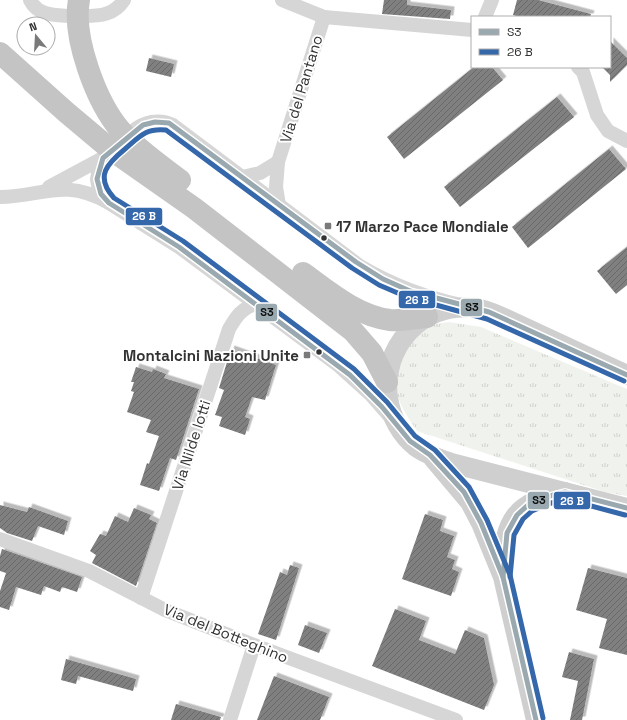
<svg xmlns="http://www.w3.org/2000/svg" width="627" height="720" viewBox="0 0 627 720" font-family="'Space Grotesk',sans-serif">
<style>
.grass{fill:url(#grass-tufts)}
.building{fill:url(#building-hatch);filter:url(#shadow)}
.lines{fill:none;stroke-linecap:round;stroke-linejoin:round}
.street{stroke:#d6d6d6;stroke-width:14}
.secondary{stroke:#cfcfcf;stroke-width:20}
.highway{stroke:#c4c4c4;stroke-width:22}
.bus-1-casing{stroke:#fff;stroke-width:8}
.bus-2-casing{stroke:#fff;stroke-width:8}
.bus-1{stroke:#9aa9af;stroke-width:5}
.bus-2{stroke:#3567ab;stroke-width:5}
.poi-dot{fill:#7a7a7a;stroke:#fff;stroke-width:1.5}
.bus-dot{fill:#323232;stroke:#fff;stroke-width:1.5}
.labels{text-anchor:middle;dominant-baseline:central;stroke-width:4;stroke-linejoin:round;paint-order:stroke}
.street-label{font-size:15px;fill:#323232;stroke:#fff}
.poi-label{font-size:15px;font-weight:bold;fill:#323232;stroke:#fff;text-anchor:start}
.line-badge{stroke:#fff;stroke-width:1.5}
.badge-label{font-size:11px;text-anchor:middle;font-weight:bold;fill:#fff}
.pale-badge-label{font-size:11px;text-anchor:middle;font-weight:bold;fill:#111}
</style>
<defs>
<pattern id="grass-tufts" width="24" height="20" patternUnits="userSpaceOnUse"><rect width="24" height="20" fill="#f0f3ed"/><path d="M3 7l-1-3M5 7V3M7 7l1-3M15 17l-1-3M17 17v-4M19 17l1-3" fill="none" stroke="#ced1cc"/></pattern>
<pattern id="building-hatch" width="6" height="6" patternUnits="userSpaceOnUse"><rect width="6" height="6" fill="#808080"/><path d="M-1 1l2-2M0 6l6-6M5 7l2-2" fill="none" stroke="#696969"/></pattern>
<filter id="shadow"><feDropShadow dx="3.5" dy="-3.5" stdDeviation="0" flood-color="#0004"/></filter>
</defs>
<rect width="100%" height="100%" fill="#fff"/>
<path class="grass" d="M449 322 481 327 627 389V496L605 492 417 431C409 419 393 396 395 381 397 360 411 334 431 326 436 323 444 323 449 322Z"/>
<g class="building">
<polygon points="384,0 407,0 407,5 451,10 450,19 382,14"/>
<polygon points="517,0 538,0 591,14 590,17 519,17 513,15"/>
<polygon points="610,41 627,58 627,65 610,82 610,75 602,67 610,67"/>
<polygon points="149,58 174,64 171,77 146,71"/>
<polygon points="474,67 492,67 503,80 404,159 387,137"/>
<polygon points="557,97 574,117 460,207 444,187"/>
<polygon points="609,149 626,169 528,248 512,227"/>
<polygon points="627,247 627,285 616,294 597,271"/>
<polygon points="231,349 276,365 265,400 252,397 245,417 250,419 245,435 219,426 222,417 215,415 224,390 219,388"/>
<polygon points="136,367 152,372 153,369 166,374 164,378 199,389 176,460 170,458 159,491 140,485 147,463 149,464 159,436 146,432 151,420 127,412 134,392 131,391 134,382 131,382"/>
<polygon points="0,505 27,512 29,507 68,521 64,535 38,526 32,541 7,533 0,528"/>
<polygon points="134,508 151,515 149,519 157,523 136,586 92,563 96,555 90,551 100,534 106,536 115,516 128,522"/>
<polygon points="425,514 443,520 440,531 454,536 447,557 455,560 452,569 459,572 451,596 402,579"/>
<polygon points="2,549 82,577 77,592 62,587 60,592 44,586 41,595 16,587 9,610 0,607 0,591 6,573 0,571 0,556"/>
<polygon points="290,565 299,568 276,640 258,634 280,572 287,575"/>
<polygon points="588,568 627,578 627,655 599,648 607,619 576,610"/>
<polygon points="395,609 426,621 419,640 455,654 465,630 484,638 494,685 484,710 372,666"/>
<polygon points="305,625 327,633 319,653 298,645"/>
<polygon points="569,652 594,659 582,720 570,720 578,681 562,677"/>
<polygon points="66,659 136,679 133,691 78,676 76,684 61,680"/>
<polygon points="274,676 329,697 320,720 257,720"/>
<polygon points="176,704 221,717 220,720 171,720"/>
</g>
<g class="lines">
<g class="street">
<path d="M30 0C38 16 54 15 70 16"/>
<polyline points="282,0 324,17 472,30"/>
<path d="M84 16C100 16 114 15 124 0"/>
<polyline points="485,17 492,0"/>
<polyline points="578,67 583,72 597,115 608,131 627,141"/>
<path d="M133 131C144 122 159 118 173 125L360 266C392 285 424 297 461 305"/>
<polyline points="103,158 99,168 97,179 99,191 109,203 179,247 339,366 370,394 391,418"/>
<polyline points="242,177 260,173 278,162"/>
<polyline points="49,187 103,158"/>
<path d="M0 197C44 196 64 178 107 202"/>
<polyline points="279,205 276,187 278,162 324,17"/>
<polyline points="0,539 89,571 165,610 254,645 456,720"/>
<path d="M141 598 229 329C236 317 242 307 257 304"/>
<polyline points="230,720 254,645"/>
</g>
<g class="secondary">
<path d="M627 375 502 317C493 313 484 309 473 308 421 302 381 348 388 398 391 417 401 435 416 447 427 455 442 460 455 464L627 508"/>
<polyline points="433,458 470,502 481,523 503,577 536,720"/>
<path d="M503 569C504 519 515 503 565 492"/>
</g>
<g class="highway">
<path d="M79 0C72 37 96 102 121 131 138 150 160 165 180 180"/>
<polyline points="0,53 66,112 110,149 194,208 353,331 372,353 387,382"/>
<path d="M303 273C328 291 357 316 390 320 402 321 415 318 427 317"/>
</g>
<g class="bus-1-casing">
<g id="bus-1">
<polyline points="503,577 507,533 517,515 528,505 546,497 565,492 627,508"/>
<polyline points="536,720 503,577 481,523 464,492 430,455 410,441 382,407 350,375 179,247 109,203 101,194 97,179 103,158 143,125 155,122 169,123 356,262 383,279 410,291 489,312 627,375"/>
</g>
</g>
<g class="bus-2-casing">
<g id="bus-2">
<polyline points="510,577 514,535 523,519 532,511 548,504 565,499 625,515"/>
<path d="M543 718 510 575 487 520 469 487 435 450 415 436 387 402 354 369 183 241 114 198C94 176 108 163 125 149 140 136 146 128 166 130L352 268 379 285 407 297 487 319 624 381"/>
</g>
</g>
<use href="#bus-1" class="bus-1"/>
<use href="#bus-2" class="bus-2"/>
</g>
<g class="poi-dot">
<rect x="324" y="222" width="8" height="8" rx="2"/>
<rect x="303" y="351" width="8" height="8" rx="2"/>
</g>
<g class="bus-dot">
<circle cx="324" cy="238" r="3.5"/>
<circle cx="319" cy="352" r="3.5"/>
</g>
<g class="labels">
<g class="street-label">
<text transform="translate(301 89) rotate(-73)">Via del Pantano</text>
<text transform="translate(191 445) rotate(-72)">Via Nilde Iotti</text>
<text transform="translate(226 633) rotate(22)">Via del Botteghino</text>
</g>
<g class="poi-label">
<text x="336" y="226">17 Marzo Pace Mondiale</text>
<text x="299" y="355" text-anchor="end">Montalcini Nazioni Unite</text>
</g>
</g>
<g class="line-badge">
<rect x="125" y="207" width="38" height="19" rx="4" fill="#3567ab"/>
<rect x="398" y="290" width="38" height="19" rx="4" fill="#3567ab"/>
<rect x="460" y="298" width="23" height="19" rx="4" fill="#9aa9af"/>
<rect x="255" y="303" width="23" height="19" rx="4" fill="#9aa9af"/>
<rect x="527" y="491" width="23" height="19" rx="4" fill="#9aa9af"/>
<rect x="553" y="491" width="38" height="19" rx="4" fill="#3567ab"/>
</g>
<g class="badge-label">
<text x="144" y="220">26 B</text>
<text x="417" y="304">26 B</text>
<text x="572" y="505">26 B</text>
</g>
<g class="pale-badge-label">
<text x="472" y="311">S3</text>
<text x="267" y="316">S3</text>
<text x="539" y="504">S3</text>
</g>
<rect x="471" y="16" width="140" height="52" fill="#ffffff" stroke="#adadad"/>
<rect x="479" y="29" width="20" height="6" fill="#9aa9af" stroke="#adadad"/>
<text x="507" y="36" font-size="12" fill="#323232">S3</text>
<rect x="479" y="49" width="20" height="6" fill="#3567ab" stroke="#adadad"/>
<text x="507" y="56" font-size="12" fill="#323232">26 B</text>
<g transform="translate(36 36) rotate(342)"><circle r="19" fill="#ffffff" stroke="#adadad"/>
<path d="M0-3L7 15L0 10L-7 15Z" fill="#7a7a7a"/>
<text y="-6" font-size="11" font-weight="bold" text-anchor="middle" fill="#323232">N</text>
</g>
</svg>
